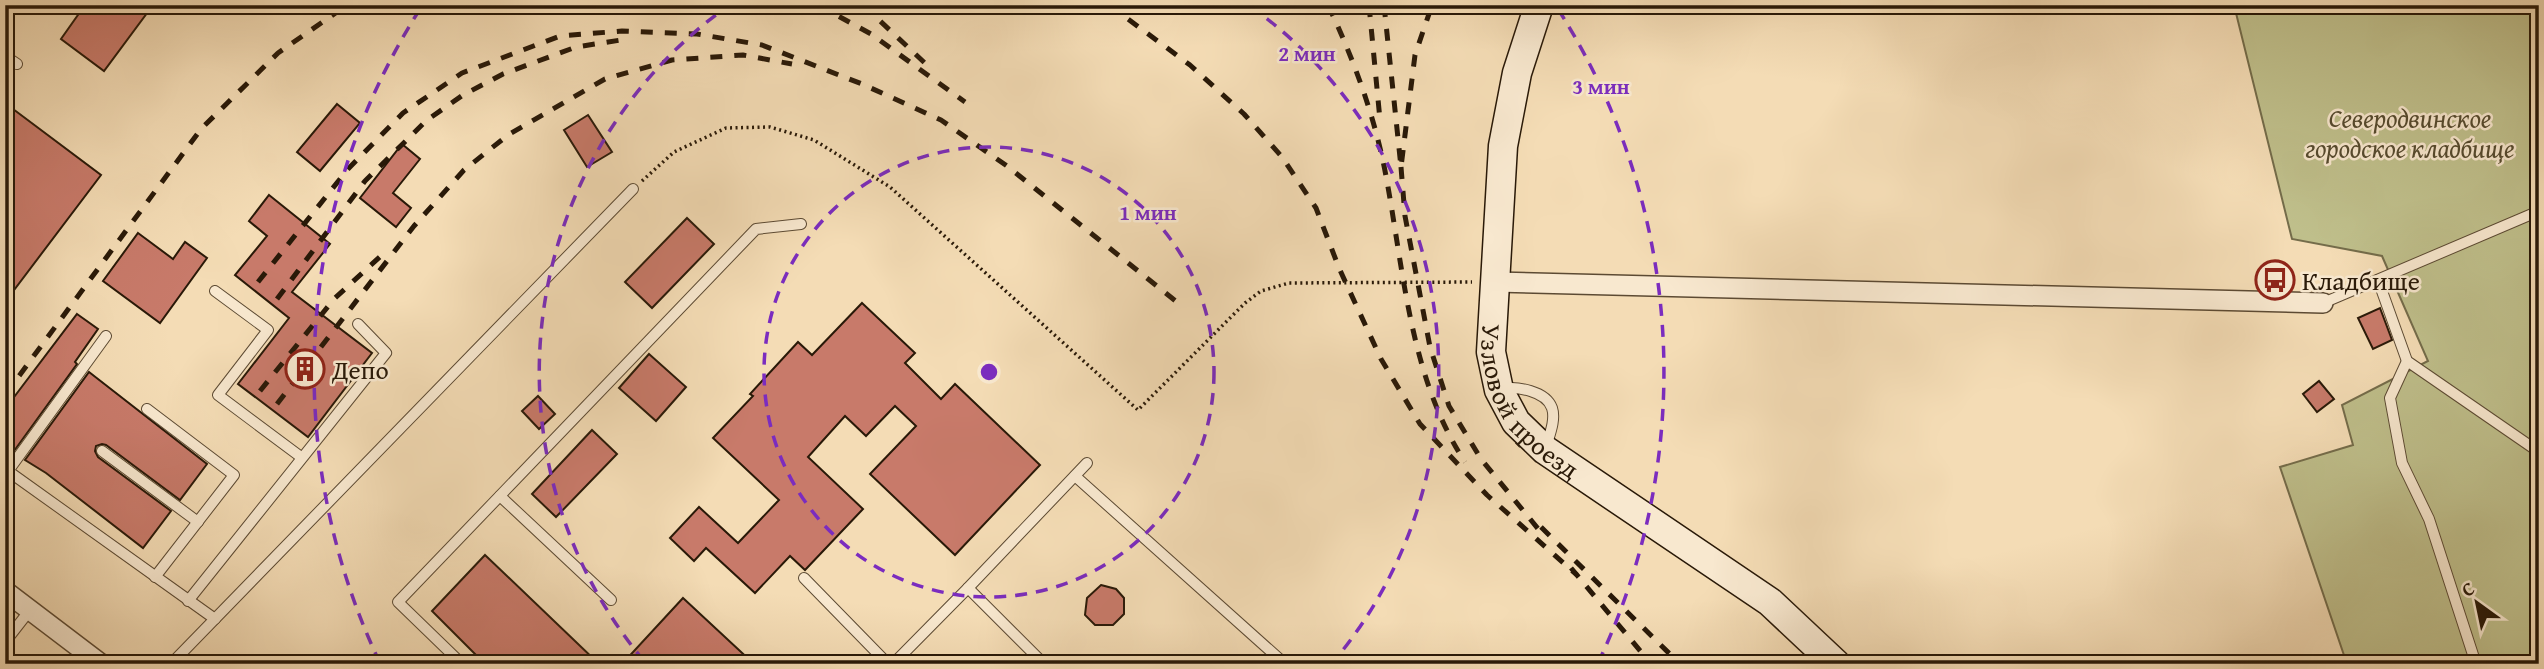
<svg xmlns="http://www.w3.org/2000/svg" width="2544" height="669" viewBox="0 0 2544 669" font-family="'Gentium Book Plus',serif">
<style>
.green{fill:#bfbf8b;stroke:#746c4a;stroke-width:2}
.building{fill:#c87a6a;stroke:#291908;stroke-width:2}
.lines{fill:none;stroke-linecap:round;stroke-linejoin:round}
.lane-casing{stroke:#5c4a33;stroke-width:12}
.street-casing{stroke:#5c4a33;stroke-width:22}
.secondary-casing{stroke:#291908;stroke-width:31}
.path{stroke:#291908;stroke-width:3.5;stroke-dasharray:2 3.5;stroke-linecap:butt}
.lane{stroke:#f8e8cf;stroke-width:10}
.street{stroke:#f8e8cf;stroke-width:19}
.secondary{stroke:#f8e8cf;stroke-width:28}
.rail{stroke:#291908;stroke-width:5;stroke-dasharray:12 12;stroke-linecap:butt}
.ring{fill:none;stroke:#7b2cbf;stroke-width:3.5;stroke-dasharray:12 9}
.labels{text-anchor:middle;dominant-baseline:central;stroke-width:5;stroke-linejoin:round;paint-order:stroke}
.park-label{font-size:26px;font-style:italic;fill:#564b2f;stroke:#f8e8cf}
.poi-label{font-size:26px;fill:#291908;stroke:#f8e8cf;text-anchor:start}
.street-label{font-size:26px;fill:#291908;stroke:#f8e8cf}
.centre{fill:#7b2cbf;stroke:#f8e8cf;stroke-width:3.5}
.ring-label{font-size:21px;text-anchor:middle;font-weight:bold;fill:#7b2cbf;stroke:#f8e8cf;stroke-width:5;stroke-linejoin:round;paint-order:stroke}
</style>
<rect width="100%" height="100%" fill="#f4dcb5"/>
<filter id="stains"><feTurbulence type="fractalNoise" baseFrequency=".00286" numOctaves="4"/><feColorMatrix values="0 0 0 0 .2 0 0 0 0 .09 0 0 0 0 .02 0 0 0 .5 -.17"/></filter>
<radialGradient id="worn" r=".72"><stop offset=".6" stop-color="#630" stop-opacity="0"/><stop offset="1" stop-color="#630" stop-opacity=".3"/></radialGradient>
<polygon class="green" points="2234,5 2539,5 2539,664 2347,664 2280,467 2353,445 2342,405 2428,361 2382,256 2292,239"/>
<g class="building">
<polygon points="85,5 153,5 104,71 61,39"/>
<polygon points="5,103 101,175 5,302"/>
<polygon points="337,104 360,123 320,171 297,152"/>
<polygon points="588,115 612,152 587,167 564,130"/>
<polygon points="402,144 420,159 393,193 411,208 396,227 360,198"/>
<polygon points="269,195 330,244 292,292 372,353 308,437 238,384 289,318 235,275 267,236 249,221"/>
<polygon points="687,218 714,244 652,308 625,282"/>
<polygon points="138,233 173,259 185,242 207,258 160,323 103,281"/>
<polygon points="862,303 915,353 905,363 941,399 955,384 1040,465 955,555 870,474 916,426 895,406 866,436 845,416 808,457 863,509 805,570 790,556 755,593 706,548 694,561 670,538 699,507 738,543 779,500 713,438 753,396 750,394 798,342 812,355"/>
<polygon points="2380,308 2392,340 2373,349 2358,318"/>
<polygon points="77,314 98,329 75,362 77,364 14,451 5,445 5,409"/>
<polygon points="649,354 686,387 656,421 619,388"/>
<polygon points="89,372 207,464 180,500 106,445 102,444 96,446 95,451 98,457 171,511 143,548 46,473 25,460"/>
<polygon points="2319,381 2334,399 2317,412 2303,394"/>
<polygon points="538,396 555,414 539,429 522,411"/>
<polygon points="592,430 617,454 556,517 532,494"/>
<polygon points="485,555 599,664 485,664 432,611"/>
<polygon points="1101,585 1116,589 1124,598 1124,614 1113,625 1095,625 1085,615 1087,598"/>
<polygon points="683,598 754,664 622,664"/>
</g>
<g class="lines">
<g class="lane-casing">
<g id="lane">
<polyline points="5,56 17,64"/>
<polyline points="2378,280 2407,361 2539,452"/>
<polyline points="215,291 268,330 218,395 301,457"/>
<polyline points="2323,303 2539,211"/>
<polyline points="106,336 8,471 215,619"/>
<polyline points="2407,361 2390,398 2402,463 2429,519 2476,664"/>
<path d="M1502 389C1517 386 1546 391 1552 408 1556 420 1549 436 1546 447"/>
<polyline points="147,409 234,475 155,577"/>
<polyline points="102,451 198,522"/>
<polyline points="1075,476 1285,664"/>
<polyline points="500,496 611,600"/>
<polyline points="804,578 888,664"/>
<polyline points="968,588 1087,463"/>
<polyline points="188,601 386,353 358,324"/>
<polyline points="5,642 30,610"/>
<polyline points="171,664 633,189"/>
<polyline points="462,664 398,602 756,229 801,224"/>
<polyline points="893,664 968,588 1044,664"/>
</g>
</g>
<g class="street-casing">
<g id="street">
<polyline points="1495,282 2323,303"/>
<polyline points="5,591 101,664"/>
</g>
</g>
<g class="secondary-casing">
<g id="secondary">
<path id="s1" d="M1539 5 1517 73 1503 146 1491 352 1499 390 1516 422 1545 450 1770 602 1836 664"/>
</g>
</g>
<polyline class="path" points="642,181 674,152 726,128 770,127 814,140 890,187 1138,410 1245,303 1261,291 1289,283 1472,282"/>
<use href="#lane" class="lane"/>
<use href="#street" class="street"/>
<use href="#secondary" class="secondary"/>
<g class="rail">
<polyline points="818,5 871,34 965,102"/>
<polyline points="863,5 927,65"/>
<polyline points="1109,5 1190,65 1244,114 1282,157 1316,208 1339,268 1381,359 1420,424 1487,495 1577,575"/>
<path d="M1328 5C1354 60 1375 117 1386 176 1404 272 1410 378 1465 462"/>
<polyline points="1369,5 1380,120"/>
<polyline points="1384,5 1401,167 1415,55 1432,5"/>
<polyline points="1401,167 1405,216 1430,347 1449,406 1481,459 1544,536"/>
<polyline points="258,282 348,169 403,113 462,73 560,36 622,31 697,34 762,45 862,84 941,120 1007,166 1183,307"/>
<polyline points="277,299 365,181 427,120 463,95 503,74 576,47 621,40"/>
<polyline points="260,391 334,299 384,253"/>
<polyline points="5,395 201,129 278,53 347,5"/>
<polyline points="277,404 414,226 464,170 508,135 605,79 672,60 743,55 792,64"/>
<polyline points="1541,527 1680,664"/>
<polyline points="1571,568 1642,653"/>
</g>
</g>
<g class="ring">
<circle cx="989" cy="372" r="225"/>
<path d="M644 661A450 450 0 0 1 728 6M1250 6A450 450 0 0 1 1334 661"/>
<path d="M380 663A675 675 0 0 1 420 9M1558 9A675 675 0 0 1 1598 663"/>
</g>
<defs>
<g id="bus-ring" transform="scale(2.0125)"><circle r="9.5" fill="#f8e8cf" stroke="#8f2418" stroke-width="1.5"/><path d="M-5-6H5V4H4V6H2V4H-2V6H-4V4H-5ZM-3.5-4V0h7V-4ZM-3.5 1.2v1.5H-2V1.2ZM2 1.2v1.5H3.5V1.2Z" fill="#8f2418"/></g>
<g id="building-ring" transform="scale(2.0125)"><circle r="9.5" fill="#f8e8cf" stroke="#8f2418" stroke-width="1.5"/><path d="M-4-6H4V6H1V3H-1V6H-4ZM-2.5-4.3h1.7v1.8h-1.7ZM.8-4.3h1.7v1.8H.8ZM-2.5-1h1.7V.8h-1.7ZM.8-1h1.7V.8H.8Z" fill="#8f2418"/></g>
</defs>
<g fill-rule="evenodd">
<use href="#bus-ring" x="2275" y="280"/>
<use href="#building-ring" x="305" y="369"/>
</g>
<g class="labels">
<g class="park-label">
<text x="2410" y="117">Северодвинское<tspan x="2410" dy="30">городское кладбище</tspan></text>
</g>
<g class="poi-label">
<text x="2302" y="280">Кладбище</text>
<text x="332" y="369">Депо</text>
</g>
<g class="street-label">
<text stroke="none"><textPath href="#s1" startOffset="415">Узловой проезд</textPath></text>
</g>
</g>
<circle cx="989" cy="372" r="10" class="centre"/>
<g class="ring-label">
<text x="1307" y="61">2 мин</text>
<text x="1601" y="94">3 мин</text>
<text x="1148" y="220">1 мин</text>
</g>
<rect width="2544" height="669" fill="none" stroke="#f4dcb5" stroke-width="28"/>
<rect x="7" y="7" width="2530" height="655" fill="none" stroke="#291908" stroke-width="3.5"/>
<rect x="14" y="14" width="2516" height="641" fill="none" stroke="#291908" stroke-width="2"/>
<g transform="translate(2477 603) rotate(327)" stroke="#f8e8cf" stroke-width="5" paint-order="stroke">
<path d="M0-5L12 26L0 18L-12 26Z" fill="#291908"/>
<text y="-10" font-size="19" font-weight="bold" text-anchor="middle" fill="#291908">С</text>
</g>
<rect width="100%" height="100%" filter="url(#stains)"/>
<rect width="100%" height="100%" fill="url(#worn)"/>
</svg>
